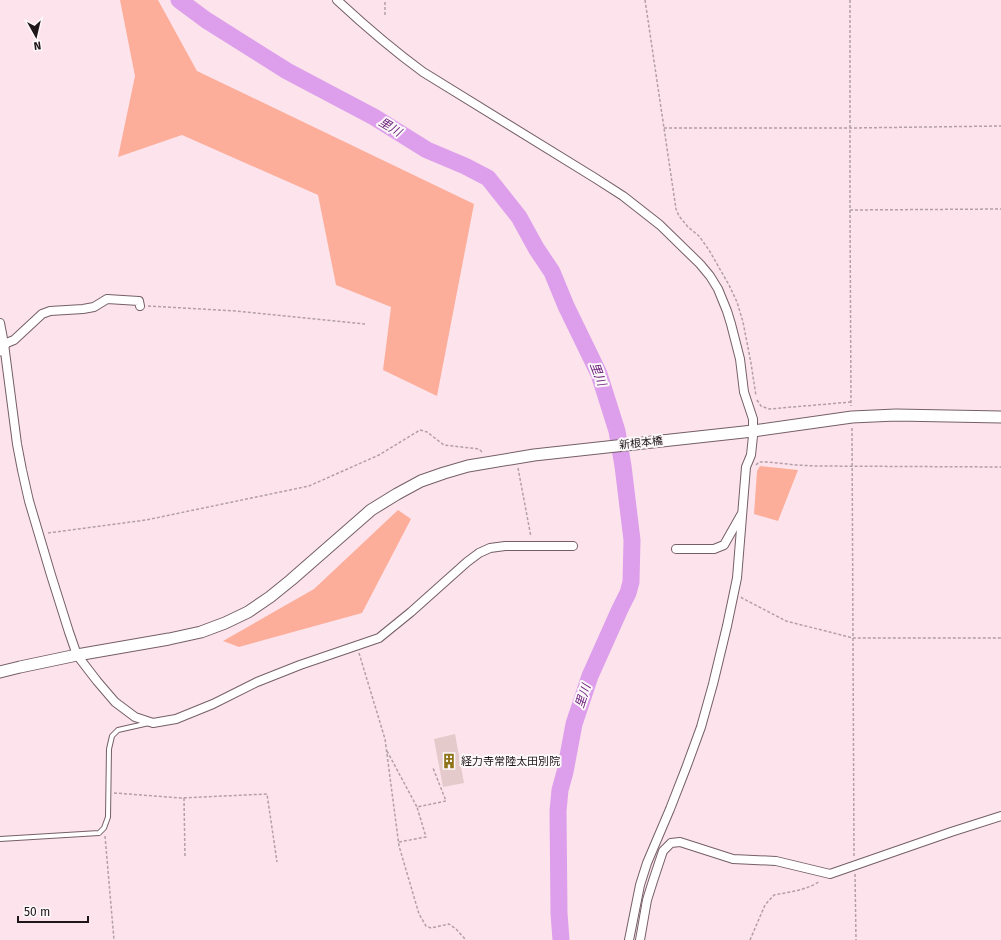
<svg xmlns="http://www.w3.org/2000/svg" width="1001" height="940" viewBox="0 0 1001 940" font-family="'Fira Sans','Noto Sans JP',sans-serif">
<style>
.green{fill:#fcae9b}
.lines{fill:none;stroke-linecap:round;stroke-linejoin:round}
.river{stroke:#dd9feb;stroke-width:17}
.building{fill:#e4caca}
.service-casing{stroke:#755f66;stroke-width:6}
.minor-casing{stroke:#755f66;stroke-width:10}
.tertiary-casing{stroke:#755f66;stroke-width:13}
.path{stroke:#b39fa5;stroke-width:1.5;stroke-dasharray:3 2;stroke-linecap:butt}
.service{stroke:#fff;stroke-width:4}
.minor{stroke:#fff;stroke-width:8}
.tertiary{stroke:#fff;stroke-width:11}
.labels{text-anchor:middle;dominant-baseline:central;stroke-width:4;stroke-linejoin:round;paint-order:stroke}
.street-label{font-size:11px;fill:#1f1619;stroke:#fcf7f9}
.poi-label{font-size:11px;fill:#1f1619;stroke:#fcf7f9;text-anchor:start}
.water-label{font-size:12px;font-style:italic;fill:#6b217b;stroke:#fcf7f9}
</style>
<rect width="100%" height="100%" fill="#fde4ec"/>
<g class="green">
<polygon points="120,0 158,0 197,71 474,204 437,396 383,370 391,307 336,285 318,195 182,135 118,157 135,76"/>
<polygon points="760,466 798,470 778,521 754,514 757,471"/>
<polygon points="398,510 411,519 362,613 239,647 223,641 314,589"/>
</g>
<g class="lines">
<polyline class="river" points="179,0 206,20 287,71 374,117 427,150 465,166 488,178 519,217 536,248 552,272 566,306 599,374 617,431 623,466 632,540 631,582 628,593 620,609 590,676 574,724 565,772 560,790 558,811 559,913 561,940"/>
</g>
<polygon class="building" points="455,734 464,783 443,787 434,739"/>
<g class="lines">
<g class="service-casing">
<polyline id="service" points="0,839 99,833 104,828 108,817 109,749 112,736 118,730 149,723"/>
</g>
<g class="minor-casing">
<g id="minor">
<path d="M337 0C365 26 393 50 423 72L595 178 623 196 660 225 700 264 710 276 718 289 727 311 731 324 740 359 744 392 753 419V436L751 455 746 467 737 578 727 626 713 684 701 727 686 768 670 809 647 863 640 885 629 940"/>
<polyline points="0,323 4,344 17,444 22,470 29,501 51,575 69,632 77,655 97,681 115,702 135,717 153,723 176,719 213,704 257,682 300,665 379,638 411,612 467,562 479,553 490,548 505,546 573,546"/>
<polyline points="4,344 14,340 42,314 50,311 83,309 94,307 107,299 139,301 140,306"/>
<polyline points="676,549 714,549 724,545 741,515"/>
<polyline points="640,940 647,900 653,881 663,851 671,843 680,842 733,859 776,861 830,874 951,832 1001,816"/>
</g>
</g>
<g class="tertiary-casing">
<g id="tertiary">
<polyline points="0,350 4,344"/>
<polyline points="0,672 20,667 77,655 169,639 201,632 225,623 248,612 270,597 291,580 371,510 397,494 421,481 444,473 468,466 534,455 753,431 852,417 896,415 1001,417"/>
</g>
</g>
<g class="path">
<polyline points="645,0 676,209 679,216 688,227 699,236 709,250 729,285 737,302 743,322 751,363 756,396"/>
<polyline points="850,0 850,210 851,406"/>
<polyline points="385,15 385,0"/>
<polyline points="664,128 850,128 1001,126"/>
<polyline points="850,210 1001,209"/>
<polyline points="148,306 236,311 365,324"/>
<polyline points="757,400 761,406 769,409 851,402"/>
<polyline points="852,428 854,856"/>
<polyline points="756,465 759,462 768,462 796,465 816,466 1001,467"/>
<polyline points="518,468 531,537"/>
<polyline points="48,533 146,520 309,486 379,455 420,430 427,432 444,445 479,449 483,453"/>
<polyline points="741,597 742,598 786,621 853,638 1001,638"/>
<polyline points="359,653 385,739 399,846 419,914 426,926 431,928 449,924 456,929 466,940"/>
<polyline points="387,751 417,807 446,801 433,768"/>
<polyline points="114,793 181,798 267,794 277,862"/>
<polyline points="184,798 185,858"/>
<polyline points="105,836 114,940"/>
<polyline points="399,842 426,837 417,807"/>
<polyline points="855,874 856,940"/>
<path d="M750 940 765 905 774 895C790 892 807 890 820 881"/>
</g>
<use href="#service" class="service"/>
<use href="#minor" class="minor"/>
<use href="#tertiary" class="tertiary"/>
</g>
<defs>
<g id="building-bare" transform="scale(1.2)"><path d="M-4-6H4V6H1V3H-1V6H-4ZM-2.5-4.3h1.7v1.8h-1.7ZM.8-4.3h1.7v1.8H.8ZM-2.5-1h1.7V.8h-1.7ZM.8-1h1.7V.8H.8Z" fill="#90741a" stroke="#fcf7f9" stroke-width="2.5" paint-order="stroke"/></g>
</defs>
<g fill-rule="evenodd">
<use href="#building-bare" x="449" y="761"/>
</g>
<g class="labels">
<g class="street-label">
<text transform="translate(641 443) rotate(-6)">新根本橋</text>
</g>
<g class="poi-label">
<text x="461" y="761">経力寺常陸太田別院</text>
</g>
<g class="water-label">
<text transform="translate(390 127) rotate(31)">里川</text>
<text transform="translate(598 374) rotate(69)">里川</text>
<text transform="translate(583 696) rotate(-72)">里川</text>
</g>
</g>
<g transform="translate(36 36) rotate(172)" stroke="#fcf7f9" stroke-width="3" paint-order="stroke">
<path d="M0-3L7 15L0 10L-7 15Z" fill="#1f1619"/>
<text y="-6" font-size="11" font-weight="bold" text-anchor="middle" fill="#1f1619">N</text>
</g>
<path d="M18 916v6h70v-6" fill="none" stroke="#1f1619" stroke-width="2"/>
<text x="24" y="916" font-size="12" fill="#1f1619" stroke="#fcf7f9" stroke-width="3" paint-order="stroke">50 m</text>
</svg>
